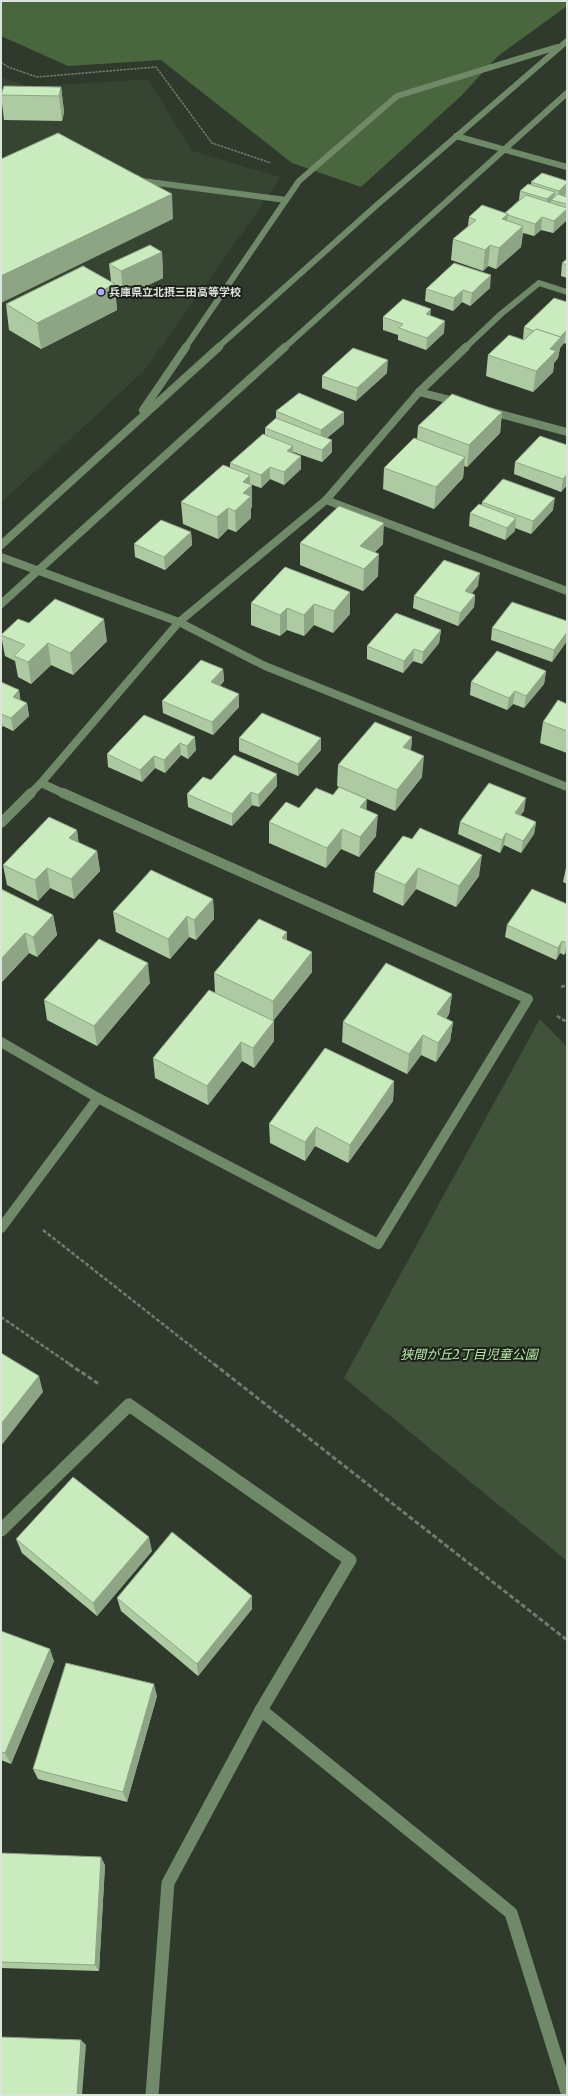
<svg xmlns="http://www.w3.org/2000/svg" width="568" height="2096" viewBox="0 0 568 2096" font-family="Merriweather,'Noto Sans JP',serif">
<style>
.built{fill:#364531}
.green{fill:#41523b}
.forest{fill:#49663f}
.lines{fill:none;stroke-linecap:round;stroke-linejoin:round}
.path-far2{stroke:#737b6f;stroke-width:1.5;stroke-dasharray:2.5 1;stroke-linecap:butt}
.path-far1{stroke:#737b6f;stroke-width:2.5;stroke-dasharray:4 2;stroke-linecap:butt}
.path{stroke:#737b6f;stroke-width:3;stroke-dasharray:5 2.5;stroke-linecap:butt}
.minor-far3{stroke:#708968;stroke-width:6}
.minor-far2{stroke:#708968;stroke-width:8}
.minor-far1{stroke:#708968;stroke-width:10}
.minor{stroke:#708968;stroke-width:13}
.wall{fill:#adcaa3}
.shaded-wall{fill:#8da485}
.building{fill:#c9ebbe;stroke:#8da485}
.poi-dot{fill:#b4acf9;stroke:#1b2019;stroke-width:1.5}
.labels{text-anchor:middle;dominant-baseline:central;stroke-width:4;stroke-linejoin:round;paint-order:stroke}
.far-poi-label{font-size:11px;font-weight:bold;fill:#dde4db;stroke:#1b2019;text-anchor:start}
.park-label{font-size:13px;font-style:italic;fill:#b8e9a9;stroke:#1b2019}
</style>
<rect width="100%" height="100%" fill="#303a2c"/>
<polygon class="built" points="1,77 29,87 148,79 192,151 280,177 276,185 144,371 1,503"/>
<polygon class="green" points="540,1019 567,1047 567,1561 344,1378"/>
<polygon class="forest" points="1,1 567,1 567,6 498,56 461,96 361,187 292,163 161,60 68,66 1,36"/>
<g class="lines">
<polyline class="path-far2" points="1,62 8,67 37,77 156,67 212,143 271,163"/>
<g class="path-far1">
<polyline points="561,987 567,985"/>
<polyline points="557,1016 567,1022"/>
<polyline points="43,1230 215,1365"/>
<polyline points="1,1317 71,1365"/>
</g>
<g class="path">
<polyline points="69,1364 99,1384"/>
<polyline points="214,1364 567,1640"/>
</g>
<g class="minor-far3">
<polyline points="456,136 567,167"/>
<polyline points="137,178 142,181 286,200"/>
<polyline points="185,348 299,181 397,96 557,47"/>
<polyline points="217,348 378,204 567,41"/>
<polyline points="284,348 567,93"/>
<polyline points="465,348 501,314 539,283 567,292"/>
</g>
<g class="minor-far2">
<polyline points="419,392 458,402"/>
<polyline points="143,410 186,347"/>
<polyline points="489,411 567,432"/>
<polyline points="326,500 567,591"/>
<polyline points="1,545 219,347"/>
<polyline points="1,557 179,622 265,666 567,787"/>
<polyline points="1,604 285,347"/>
<polyline points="41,783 179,622 326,500 419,392 466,347"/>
<polyline points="30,794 41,783 65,794"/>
</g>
<g class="minor-far1">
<polyline points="1,823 31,793"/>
<polyline points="1,1042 98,1098 378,1244 528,999 63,793"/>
<polyline points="1,1228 98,1098"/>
</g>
<g class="minor">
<polyline points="1,1530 129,1405 350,1560 261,1710 168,1883 152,2095"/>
<polyline points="261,1710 511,1913 567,2092"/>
</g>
</g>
<g class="wall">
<polygon points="61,87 64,112 62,121 4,120 1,95"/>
<polygon points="567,181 567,220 553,233 541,230 534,236 523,233 521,247 496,269 488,266 483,271 451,260 453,239 468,226 469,217 505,213 519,200 520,191 531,185 531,182"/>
<polygon points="162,252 163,278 123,297 115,292 117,310 41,349 9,330 6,304 111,281 109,264"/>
<polygon points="567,259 567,278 561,276 562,263"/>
<polygon points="490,288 470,306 462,302 453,311 425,301 426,289"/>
<polygon points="567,302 567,344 564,343 560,348 558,358 554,363 553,372 533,392 486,376 488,355 523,339 524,327"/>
<polygon points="431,316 444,333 426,350 398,340 398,335 383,330 383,317"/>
<polygon points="387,373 356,401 322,388 322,376"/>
<polygon points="276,411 344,424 327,438 332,440 332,452 322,462 293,452 293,453 301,456 301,469 284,485 270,479 261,488 250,484 250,485 252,485 252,507 251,508 251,518 236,532 228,529 218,539 183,524 181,502 230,467 230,463 265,435 265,428 276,418"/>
<polygon points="502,412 500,433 467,467 464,466 463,478 434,509 383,489 384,468 417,439 418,426"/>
<polygon points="567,445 567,485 561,492 514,474 515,462"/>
<polygon points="482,502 553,510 531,534 515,528 515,531 505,540 469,526 470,513 482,505"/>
<polygon points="191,532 192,545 165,570 135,557 134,544"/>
<polygon points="300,543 383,544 375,552 378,576 363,591 300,565"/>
<polygon points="285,567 350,614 333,633 314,625 304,636 287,630 280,636 251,625 251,603"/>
<polygon points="478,586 472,593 475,595 474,607 458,626 413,608 414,596"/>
<polygon points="567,621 567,641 552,662 491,640 492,628"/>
<polygon points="29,623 107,641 73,675 51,665 31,684 18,677 15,661 5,656 1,635"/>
<polygon points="441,630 439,643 422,664 413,661 403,673 367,659 367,646"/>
<polygon points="223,669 224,681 220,686 239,694 239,707 213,735 163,713 162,701"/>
<polygon points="546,671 544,684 524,708 513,704 507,710 470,695 471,682"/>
<polygon points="1,682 19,690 20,700 27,703 29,716 13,731 3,726 1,728"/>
<polygon points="567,704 567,753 540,743 543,722"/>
<polygon points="144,715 196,750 188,759 181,755 165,773 155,768 142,782 108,767 107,754"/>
<polygon points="412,737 411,750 422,777 395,811 337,786 338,765"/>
<polygon points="239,738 321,750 298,776 239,751"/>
<polygon points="277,774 277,786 259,807 252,805 232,826 188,807 187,794 211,780"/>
<polygon points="299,808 366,810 376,836 359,857 341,849 326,868 269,843 269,822"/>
<polygon points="524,811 520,815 536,822 534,834 521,853 504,845 500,853 458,834 460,822"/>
<polygon points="77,830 78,842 97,851 100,871 74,899 50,888 38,901 7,885 3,865"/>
<polygon points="403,836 479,876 456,907 416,889 403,906 373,892 375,872"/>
<polygon points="567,863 567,884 563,882"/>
<polygon points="1,889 53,915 57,935 37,957 29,953 1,983"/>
<polygon points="213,899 214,919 196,940 189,937 170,959 116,932 113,912"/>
<polygon points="567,904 567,951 564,955 560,953 556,960 505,937 507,925"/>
<polygon points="287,940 312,972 273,1021 274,1041 254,1068 242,1061 208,1105 155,1078 153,1058 215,993 214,973"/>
<polygon points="150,983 97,1046 47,1020 44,1000"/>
<polygon points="452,994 449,1014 446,1019 453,1022 450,1041 436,1062 421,1055 407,1074 342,1042 343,1022"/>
<polygon points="394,1081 393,1101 348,1163 315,1146 305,1161 270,1143 269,1124"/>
<polygon points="16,1539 152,1551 97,1616 22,1553"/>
<polygon points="117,1598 252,1609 198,1676 121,1611"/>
<polygon points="1,1631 54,1661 11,1764 1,1760"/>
<polygon points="157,1696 127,1802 38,1779 33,1769"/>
<polygon points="1,1853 105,1865 99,1971 1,1968"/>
</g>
<g class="shaded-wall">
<polygon points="61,87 64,112 62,121 59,96"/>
<polygon points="567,183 567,193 566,192 565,196 558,202 557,202 559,191"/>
<polygon points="555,192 554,200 551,200 550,207 546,212 547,199"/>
<polygon points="172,194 173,219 1,303 1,276"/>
<polygon points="567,209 567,220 553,233 554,221"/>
<polygon points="508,214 505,235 502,219"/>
<polygon points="542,217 541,230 534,236 535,224"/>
<polygon points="523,226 521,247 496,269 499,248"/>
<polygon points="490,245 488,266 483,271 485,250"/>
<polygon points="162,252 163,278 123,297 121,271"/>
<polygon points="491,275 490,288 470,306 472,293"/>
<polygon points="115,284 117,310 41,349 37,323"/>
<polygon points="463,290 462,302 453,311 454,298"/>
<polygon points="431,309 430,322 426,314"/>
<polygon points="445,321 444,333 426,350 427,338"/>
<polygon points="566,331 564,343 560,348 558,358 554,363 553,372 533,392 536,371 550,349"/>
<polygon points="388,360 387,373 356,401 357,388"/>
<polygon points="344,412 344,424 320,443 321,430"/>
<polygon points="502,412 500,433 467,467 469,445"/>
<polygon points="332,440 332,452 322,462 322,450"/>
<polygon points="293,446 293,458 287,451"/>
<polygon points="301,456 301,469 284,485 284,472"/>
<polygon points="465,457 463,478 434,509 436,487"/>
<polygon points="270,467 270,479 261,488 261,475"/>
<polygon points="567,474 567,485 561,492 563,479"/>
<polygon points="250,475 250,486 252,485 252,507 251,508 251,518 236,532 235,511 243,482"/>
<polygon points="555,498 553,510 531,534 533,521"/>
<polygon points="228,508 228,529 218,539 217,517"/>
<polygon points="516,518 515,531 505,540 507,528"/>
<polygon points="384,523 383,544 359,568 360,546"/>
<polygon points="191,532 192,545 165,570 164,557"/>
<polygon points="379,554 378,576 363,591 364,569"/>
<polygon points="480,573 478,586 463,603 465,591"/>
<polygon points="350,592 350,614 333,633 334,611"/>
<polygon points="475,595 474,607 458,626 460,613"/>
<polygon points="314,604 314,625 304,636 304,615"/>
<polygon points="287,608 287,630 280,636 280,615"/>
<polygon points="104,619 107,641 73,675 70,653"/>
<polygon points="441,630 439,643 422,664 423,652"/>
<polygon points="567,632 567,641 552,662 554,650"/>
<polygon points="48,643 51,665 31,684 28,662"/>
<polygon points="414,649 413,661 403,673 404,661"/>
<polygon points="223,669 224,681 211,695 211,682"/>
<polygon points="546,671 544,684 524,708 526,696"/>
<polygon points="19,690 21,703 13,697"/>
<polygon points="515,691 513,704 507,710 509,698"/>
<polygon points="239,694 239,707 213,735 212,722"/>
<polygon points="27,703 29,716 13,731 11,718"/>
<polygon points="1,718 3,726 1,728"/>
<polygon points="195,737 196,750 188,759 187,746"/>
<polygon points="412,737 410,758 403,747"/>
<polygon points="321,738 321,750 298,776 298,764"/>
<polygon points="180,743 181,755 165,773 164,760"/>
<polygon points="154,756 155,768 142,782 140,770"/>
<polygon points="424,756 422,777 395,811 397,790"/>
<polygon points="277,774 277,786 259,807 258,795"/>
<polygon points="251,792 252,805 232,826 232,814"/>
<polygon points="526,798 524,811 513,825 515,813"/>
<polygon points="367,799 366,820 360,807"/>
<polygon points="378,815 376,836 359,857 360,837"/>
<polygon points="536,822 534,834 521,853 523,841"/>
<polygon points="342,829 341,849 326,868 327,848"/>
<polygon points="77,830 80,851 69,838"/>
<polygon points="506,833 504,845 500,853 502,840"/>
<polygon points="97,851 100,871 74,899 71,879"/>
<polygon points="482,855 479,876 456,907 459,886"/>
<polygon points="47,868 50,888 38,901 35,880"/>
<polygon points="418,868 416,889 403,906 405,885"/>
<polygon points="213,899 214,919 196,940 194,920"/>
<polygon points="53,915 57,935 37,957 33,937"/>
<polygon points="187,916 189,937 170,959 168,939"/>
<polygon points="287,932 287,952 282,938"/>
<polygon points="25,933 29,953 1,983 1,959"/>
<polygon points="562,941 560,953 556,960 558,948"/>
<polygon points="567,943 567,951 564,955"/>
<polygon points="312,952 312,972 273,1021 273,1001"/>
<polygon points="148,963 150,983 97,1046 94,1026"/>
<polygon points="452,994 449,1014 435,1034 437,1014"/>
<polygon points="274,1021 274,1041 254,1068 253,1048"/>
<polygon points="453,1022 450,1041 436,1062 438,1043"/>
<polygon points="423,1035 421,1055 407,1074 409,1054"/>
<polygon points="241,1042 242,1061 208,1105 207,1086"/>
<polygon points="394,1081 393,1101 348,1163 350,1145"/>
<polygon points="316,1127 315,1146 305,1161 305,1142"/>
<polygon points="39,1376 43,1392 1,1446 1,1424"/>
<polygon points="149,1537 152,1551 97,1616 93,1603"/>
<polygon points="252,1596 252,1609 198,1676 197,1664"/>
<polygon points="50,1649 54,1661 11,1764 5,1753"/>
<polygon points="154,1684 157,1696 127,1802 123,1792"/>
<polygon points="101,1857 105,1865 99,1971 95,1965"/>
<polygon points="81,2040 86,2045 82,2095 77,2095"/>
</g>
<g class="building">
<polygon points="4,86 61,87 59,96 1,95"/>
<polygon points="58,133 172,194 1,276 1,159"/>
<polygon points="542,173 567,181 567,183 559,191 531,182"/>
<polygon points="528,184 555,192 547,199 520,191"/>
<polygon points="558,194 567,197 567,204 551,200"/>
<polygon points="526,195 567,208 567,209 554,221 542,217 535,224 508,215 508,214 505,213"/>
<polygon points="482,205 508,214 502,219 523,226 499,248 490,245 485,250 453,239 476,220 469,217"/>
<polygon points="150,245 162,252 121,271 109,264"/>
<polygon points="567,259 567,265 562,263"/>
<polygon points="454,263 491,275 472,293 463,290 454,298 426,289"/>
<polygon points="83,266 115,284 37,323 6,304"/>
<polygon points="554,298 567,302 567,331 566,331 560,337 536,329 534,331 524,327"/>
<polygon points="403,299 431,309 426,314 445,321 427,338 399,328 403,324 383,317"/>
<polygon points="536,329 561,337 550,349 556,351 536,371 488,355 509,335 524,340"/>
<polygon points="353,348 388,360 357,388 322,376"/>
<polygon points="299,393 344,412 321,430 276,411"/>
<polygon points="452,394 502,412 469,445 418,426"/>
<polygon points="276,418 332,440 322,450 265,428"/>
<polygon points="263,434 293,446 287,451 301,456 284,472 270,467 261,475 230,463"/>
<polygon points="540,436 567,445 567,474 563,479 515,462"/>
<polygon points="414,438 465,457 436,487 384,468"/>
<polygon points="223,465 250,475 243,482 252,485 243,493 251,496 235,511 228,508 217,517 181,502"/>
<polygon points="503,479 555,498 533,521 482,502"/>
<polygon points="479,504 516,518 507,528 470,513"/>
<polygon points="339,506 384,523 360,546 379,554 364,569 300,543"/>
<polygon points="161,520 191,532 164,557 134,544"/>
<polygon points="444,560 480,573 465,591 475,595 460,613 414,596"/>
<polygon points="285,567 350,592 334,611 314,604 304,615 287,608 280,615 251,603"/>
<polygon points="55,599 104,619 70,653 48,643 28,662 14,656 25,645 1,635 18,619 29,623"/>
<polygon points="512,602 567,621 567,632 554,650 492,628"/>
<polygon points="396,613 441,630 423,652 414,649 404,661 367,646"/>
<polygon points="497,651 546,671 526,696 515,691 509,698 471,682"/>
<polygon points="201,660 223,669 211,682 239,694 212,722 162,701"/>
<polygon points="1,682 19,690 13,697 27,703 11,718 1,714"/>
<polygon points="558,700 567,704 567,731 543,722"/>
<polygon points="262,713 321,738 298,764 239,738"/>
<polygon points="144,715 195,737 187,746 180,743 164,760 154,756 140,770 107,754"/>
<polygon points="375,722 412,737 403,747 424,756 397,790 338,765"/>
<polygon points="234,755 277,774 258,795 251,792 232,814 187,794 203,777 211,780"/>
<polygon points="489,783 526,798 515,813 536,822 523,841 506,833 502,840 460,822"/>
<polygon points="339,787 367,799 360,807 378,815 360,837 342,829 327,848 269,822 286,802 299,808 316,788 333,795"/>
<polygon points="49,817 77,830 69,838 97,851 71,879 47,868 35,880 3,865"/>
<polygon points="420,828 482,855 459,886 418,868 405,885 375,872 403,836 412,839"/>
<polygon points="151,870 213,899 194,920 187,916 168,939 113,912"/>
<polygon points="1,889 53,915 33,937 25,933 1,959"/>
<polygon points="532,889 567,904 567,943 562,941 558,948 507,925"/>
<polygon points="259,919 287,932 282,938 312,952 273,1001 214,973"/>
<polygon points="99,939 148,963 94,1026 44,1000"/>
<polygon points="386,963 452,994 437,1014 453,1022 438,1043 423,1035 409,1054 343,1022"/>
<polygon points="209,990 274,1021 253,1048 241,1042 207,1086 153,1058"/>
<polygon points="325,1048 394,1081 350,1145 316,1127 305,1142 269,1124"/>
<polygon points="1,1353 39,1376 1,1424"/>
<polygon points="73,1477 149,1537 93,1603 16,1539"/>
<polygon points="172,1532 252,1596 197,1664 117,1598"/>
<polygon points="1,1631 50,1649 5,1753 1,1752"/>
<polygon points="66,1663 154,1684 123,1792 33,1769"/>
<polygon points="1,1853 101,1857 95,1965 1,1962"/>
<polygon points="1,2037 81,2040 77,2095 1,2095"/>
</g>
<circle class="poi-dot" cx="101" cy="292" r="4"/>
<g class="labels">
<g class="far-poi-label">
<text x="109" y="292">兵庫県立北摂三田高等学校</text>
</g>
<g class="park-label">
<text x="469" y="1354">狭間が丘2丁目児童公園</text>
</g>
</g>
<rect width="568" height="2096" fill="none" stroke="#dde4db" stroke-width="4"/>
</svg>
